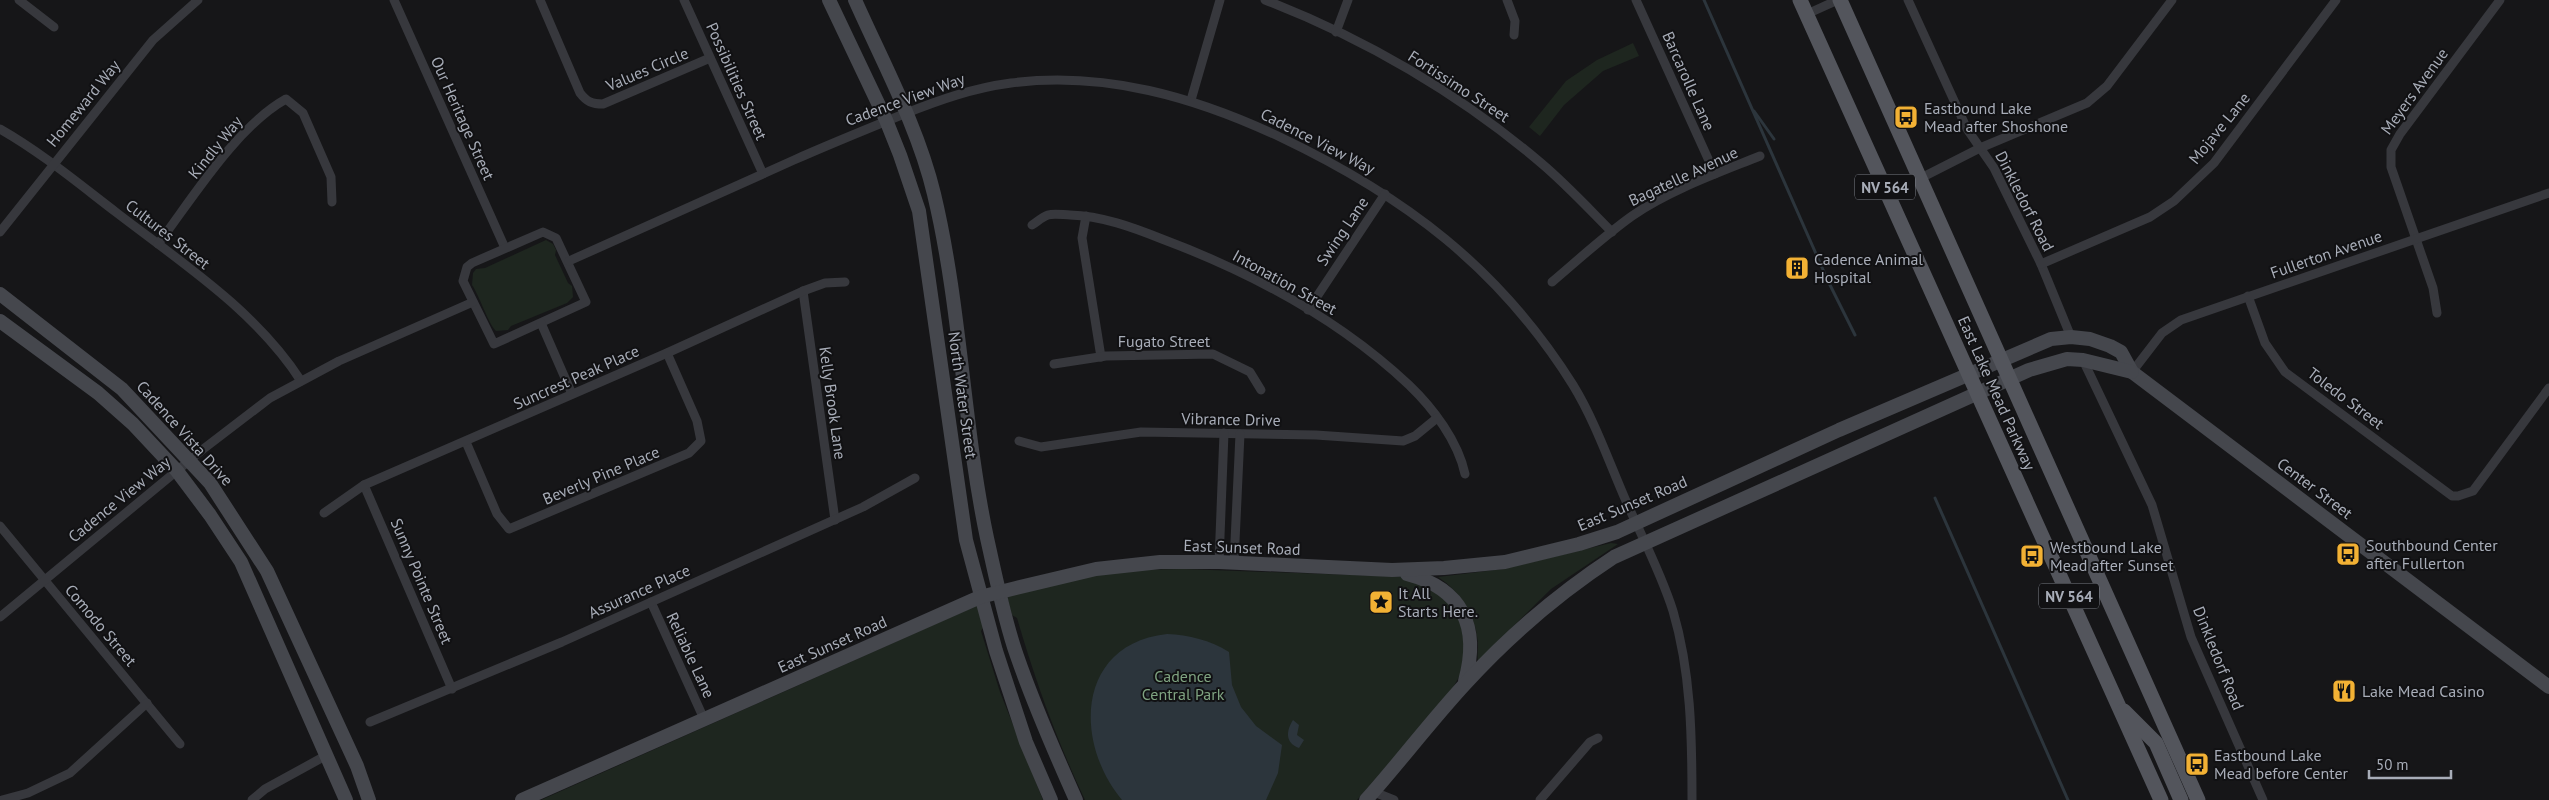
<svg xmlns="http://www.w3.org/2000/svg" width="2549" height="800" viewBox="0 0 2549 800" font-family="'PT Sans',sans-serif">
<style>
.green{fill:#1e261f}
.water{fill:#2c353c}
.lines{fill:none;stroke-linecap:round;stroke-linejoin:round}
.stream{stroke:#2c353c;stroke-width:3}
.street{stroke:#37383d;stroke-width:9}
.secondary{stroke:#45474d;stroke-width:14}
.primary{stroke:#53555c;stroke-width:15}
.labels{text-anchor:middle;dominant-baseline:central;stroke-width:4;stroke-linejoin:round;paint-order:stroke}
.shield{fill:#111113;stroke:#7b7e86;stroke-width:1}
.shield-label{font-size:15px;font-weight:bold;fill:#a8adb8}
.street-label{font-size:16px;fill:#a8adb8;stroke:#111113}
.poi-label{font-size:16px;fill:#a8adb8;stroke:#111113;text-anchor:start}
.park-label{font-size:16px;fill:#7fa381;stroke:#111113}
</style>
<rect width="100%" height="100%" fill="#161618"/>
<g class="green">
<polygon points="1633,43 1639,56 1603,71 1564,105 1540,136 1529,127 1566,81 1597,60"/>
<path d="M546 240 553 244 556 250 555 255 568 283 572 286 573 297 567 303 511 326 508 330 496 331C489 325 479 295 472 285L473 273 476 269 485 268Z"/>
<path d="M1611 543 1618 544 1551 589 1478 661C1477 655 1478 651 1478 645 1477 617 1461 592 1438 577L1503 569Z"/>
<path d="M1184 569 1409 577 1446 597 1459 618 1466 644 1460 675 1450 693 1357 800H1085C1057 741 1035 680 1017 618L1012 615 1007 596 1058 582 1128 570Z"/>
<polygon points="978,605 984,626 981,631 1000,692 1043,800 541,800"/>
</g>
<g class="water">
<path d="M1167 634C1189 635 1210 640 1229 652L1232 685 1241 707 1256 726 1282 745 1278 773 1266 800H1122C1073 741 1077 644 1167 634Z"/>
<path d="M1293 720 1299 725 1297 735 1304 740 1299 748C1285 743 1286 731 1293 720Z"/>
</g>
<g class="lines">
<g class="stream">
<polyline points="1704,0 1828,281 1855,335"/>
<polyline points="1754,111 1774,139"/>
<polyline points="1935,498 2068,800"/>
</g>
<g class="street">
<polyline points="19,0 54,27"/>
<polyline points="394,0 505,248"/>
<path d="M540 0 580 93C587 102 592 104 603 104L710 58"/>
<polyline points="684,0 763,174"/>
<path d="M1265 0C1364 38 1460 94 1541 163 1566 184 1589 209 1612 232"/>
<polyline points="1507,0 1515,21 1514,35"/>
<polyline points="1636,0 1715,174"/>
<polyline points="1908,0 1967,129 1994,168 2041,264 2071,337"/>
<polyline points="1807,14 1838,0"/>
<polyline points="1336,32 1348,0"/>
<polyline points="1191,100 1220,0"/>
<path d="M0 129C42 153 79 184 117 213 182 263 256 311 301 381"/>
<polyline points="1919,179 1980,148 2087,103 2107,86 2172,0"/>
<polyline points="1086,216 1082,238 1101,357"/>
<path d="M1032 225C1037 222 1042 217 1048 215 1054 213 1064 215 1070 215 1102 216 1132 227 1162 239 1250 272 1340 320 1409 385 1433 408 1458 441 1465 474"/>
<polyline points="0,232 153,40 198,0"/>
<polygon points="543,232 556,238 586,302 494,344 463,281 467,267 472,263"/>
<path d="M158 244C192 199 237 126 286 99L303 113 331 177 332 202"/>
<path d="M569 261C644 228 719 194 794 160 830 144 867 129 904 114 939 100 973 88 1011 83 1105 71 1195 97 1280 137 1404 196 1499 267 1573 385 1595 421 1609 462 1626 501 1642 537 1661 573 1673 611 1691 672 1692 736 1692 800"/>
<polyline points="2041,264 2150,217 2174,201 2214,163 2336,0"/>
<path d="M1552 282C1578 260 1604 236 1632 216 1670 190 1718 173 1760 156"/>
<polyline points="803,291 835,520"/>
<polyline points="2248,296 2265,343 2285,372 2452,496 2458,496 2473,491 2549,388"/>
<polyline points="1308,310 1385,194"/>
<polyline points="2437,313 2433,288 2391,167 2391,150 2400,134 2500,0"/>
<polyline points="541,323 572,394"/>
<polyline points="2083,360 2152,505 2191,637 2263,800"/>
<polyline points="1054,364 1106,356 1213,354 1250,372 1261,390"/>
<polyline points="2132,372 2162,333 2181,320 2549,193"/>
<polyline points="1019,441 1041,447 1141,432 1316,435 1403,441 1415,436 1437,418"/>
<polyline points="466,442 497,514 509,529 689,453 701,441 697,421 667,353"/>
<polyline points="364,485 452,689"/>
<polyline points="324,513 364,485 667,353 803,291 825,283 845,282"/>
<polyline points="0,526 180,744"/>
<polyline points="1219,562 1224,433"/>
<polyline points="1234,563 1240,434"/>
<polyline points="651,602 704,719"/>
<polyline points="0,617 202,450 270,398 339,361 473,302"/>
<polyline points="370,722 562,642 863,507 915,478"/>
<polyline points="1374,792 1394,800"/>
<polyline points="2,800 28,793 70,773 147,703"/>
<polyline points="252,800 265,789 327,755"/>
<polyline points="1540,800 1590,742 1598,738"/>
</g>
<g class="secondary">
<polyline points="829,0 886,120 900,155 919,211 966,540 996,651 1026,742 1051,800"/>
<path d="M855 0C883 63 918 127 934 194 961 307 963 425 987 538 996 578 1004 619 1017 656 1034 705 1055 753 1076 800"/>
<polyline points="0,294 122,389 210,483 267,571 357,766 369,800"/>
<polyline points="0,321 98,393 133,424 177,471 210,515 241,562 346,800"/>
<path d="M1407 574C1463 589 1480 627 1465 681"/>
<polyline points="522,800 980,597 1016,588 1096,569 1160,562 1219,562 1392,570 1444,568 1505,562 1579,544 1617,532 1839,430 2051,339 2071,337 2090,339 2110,346 2121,352 2132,372 2549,687"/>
<path d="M1366 800C1400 762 1430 722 1465 684 1509 636 1559 593 1614 557L2029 370 2067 359 2083 360 2132 372"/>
</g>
<g class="primary">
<polyline points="1800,0 2161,800"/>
<polyline points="1840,0 2198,800"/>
<polyline points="2124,711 2156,743 2181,800"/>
</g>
</g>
<defs>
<g id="bus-square" transform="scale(1.25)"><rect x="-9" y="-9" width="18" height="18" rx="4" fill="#f2b134" stroke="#111113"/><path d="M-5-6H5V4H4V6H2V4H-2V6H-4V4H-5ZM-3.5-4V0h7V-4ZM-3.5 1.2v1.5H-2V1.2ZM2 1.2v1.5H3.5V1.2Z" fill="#111"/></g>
<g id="building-square" transform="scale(1.25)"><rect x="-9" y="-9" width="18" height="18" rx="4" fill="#f2b134" stroke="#111113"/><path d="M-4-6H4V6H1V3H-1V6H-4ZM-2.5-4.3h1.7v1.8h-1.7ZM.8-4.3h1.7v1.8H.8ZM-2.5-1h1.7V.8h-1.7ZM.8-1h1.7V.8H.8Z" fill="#111"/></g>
<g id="sight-square" transform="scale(1.25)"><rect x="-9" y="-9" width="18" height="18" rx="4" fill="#f2b134" stroke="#111113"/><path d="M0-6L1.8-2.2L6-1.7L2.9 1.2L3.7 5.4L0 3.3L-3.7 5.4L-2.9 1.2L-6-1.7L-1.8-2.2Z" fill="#111"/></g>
<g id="restaurant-square" transform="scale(1.25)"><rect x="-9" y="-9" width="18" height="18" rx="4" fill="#f2b134" stroke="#111113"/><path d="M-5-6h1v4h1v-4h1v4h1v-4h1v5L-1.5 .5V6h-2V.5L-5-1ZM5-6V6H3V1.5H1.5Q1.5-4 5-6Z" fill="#111"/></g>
</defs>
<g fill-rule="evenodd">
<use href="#bus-square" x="1906" y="117"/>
<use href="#building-square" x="1797" y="268"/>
<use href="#bus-square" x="2348" y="554"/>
<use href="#bus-square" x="2032" y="556"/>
<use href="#sight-square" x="1381" y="602"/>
<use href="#restaurant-square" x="2344" y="691"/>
<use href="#bus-square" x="2197" y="764"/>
</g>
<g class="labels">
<g class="shield">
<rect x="1855" y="174.5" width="60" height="25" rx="4"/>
<rect x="2039" y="583.5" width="60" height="25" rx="4"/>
</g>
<g class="shield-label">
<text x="1885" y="187">NV 564</text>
<text x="2069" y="596">NV 564</text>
</g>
<g class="street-label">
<text transform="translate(647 69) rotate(-23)">Values Circle</text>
<text transform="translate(737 81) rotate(66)">Possibilities Street</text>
<text transform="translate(1689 81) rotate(66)">Barcarolle Lane</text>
<text transform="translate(1459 86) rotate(33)">Fortissimo Street</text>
<text transform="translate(2414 91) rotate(-54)">Meyers Avenue</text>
<text transform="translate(905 99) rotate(-20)">Cadence View Way</text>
<text transform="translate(83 103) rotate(-51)">Homeward Way</text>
<text transform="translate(463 118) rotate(66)">Our Heritage Street</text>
<text transform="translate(2219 128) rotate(-51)">Mojave Lane</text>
<text transform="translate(1318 141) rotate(27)">Cadence View Way</text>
<text transform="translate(215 147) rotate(-51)">Kindly Way</text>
<text transform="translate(1683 176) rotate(-25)">Bagatelle Avenue</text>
<text transform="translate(2025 201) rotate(63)">Dinkledorf Road</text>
<text transform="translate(1342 231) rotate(-56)">Swing Lane</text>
<text transform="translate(168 234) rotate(38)">Cultures Street</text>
<text transform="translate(2326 254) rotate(-19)">Fullerton Avenue</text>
<text transform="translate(1285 282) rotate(29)">Intonation Street</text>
<text x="1164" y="341">Fugato Street</text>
<text transform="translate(576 377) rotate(-24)">Suncrest Peak Place</text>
<text transform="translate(1997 393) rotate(66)">East Lake Mead Parkway</text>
<text transform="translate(963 395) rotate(82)">North Water Street</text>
<text transform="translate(2346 398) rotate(37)">Toledo Street</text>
<text transform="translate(833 403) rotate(82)">Kelly Brook Lane</text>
<text transform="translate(1231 419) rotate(1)">Vibrance Drive</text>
<text transform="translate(185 433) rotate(48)">Cadence Vista Drive</text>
<text transform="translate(601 475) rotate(-23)">Beverly Pine Place</text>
<text transform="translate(2315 488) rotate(37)">Center Street</text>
<text transform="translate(119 499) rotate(-39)">Cadence View Way</text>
<text transform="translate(1632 503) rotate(-23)">East Sunset Road</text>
<text transform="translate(1242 547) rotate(2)">East Sunset Road</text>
<text transform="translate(422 581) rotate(67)">Sunny Pointe Street</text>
<text transform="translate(639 591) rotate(-24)">Assurance Place</text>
<text transform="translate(101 625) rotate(50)">Comodo Street</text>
<text transform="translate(832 644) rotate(-24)">East Sunset Road</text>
<text transform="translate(691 655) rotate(65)">Reliable Lane</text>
<text transform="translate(2219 658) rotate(68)">Dinkledorf Road</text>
</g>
<g class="poi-label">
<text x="1924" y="108">Eastbound Lake<tspan x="1924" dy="18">Mead after Shoshone</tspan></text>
<text x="1814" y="259">Cadence Animal<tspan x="1814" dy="18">Hospital</tspan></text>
<text x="2366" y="545">Southbound Center<tspan x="2366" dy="18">after Fullerton</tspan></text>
<text x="2050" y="547">Westbound Lake<tspan x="2050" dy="18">Mead after Sunset</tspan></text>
<text x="1398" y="593">It All<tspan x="1398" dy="18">Starts Here.</tspan></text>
<text x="2362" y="691">Lake Mead Casino</text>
<text x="2214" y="755">Eastbound Lake<tspan x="2214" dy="18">Mead before Center</tspan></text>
</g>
<g class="park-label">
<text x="1183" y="676">Cadence<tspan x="1183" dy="18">Central Park</tspan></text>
</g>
</g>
<path d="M2369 770v8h82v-8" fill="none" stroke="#a8adb8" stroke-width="2.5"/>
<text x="2376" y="770" font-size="15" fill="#a8adb8" stroke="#111113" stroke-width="4" paint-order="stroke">50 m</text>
</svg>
